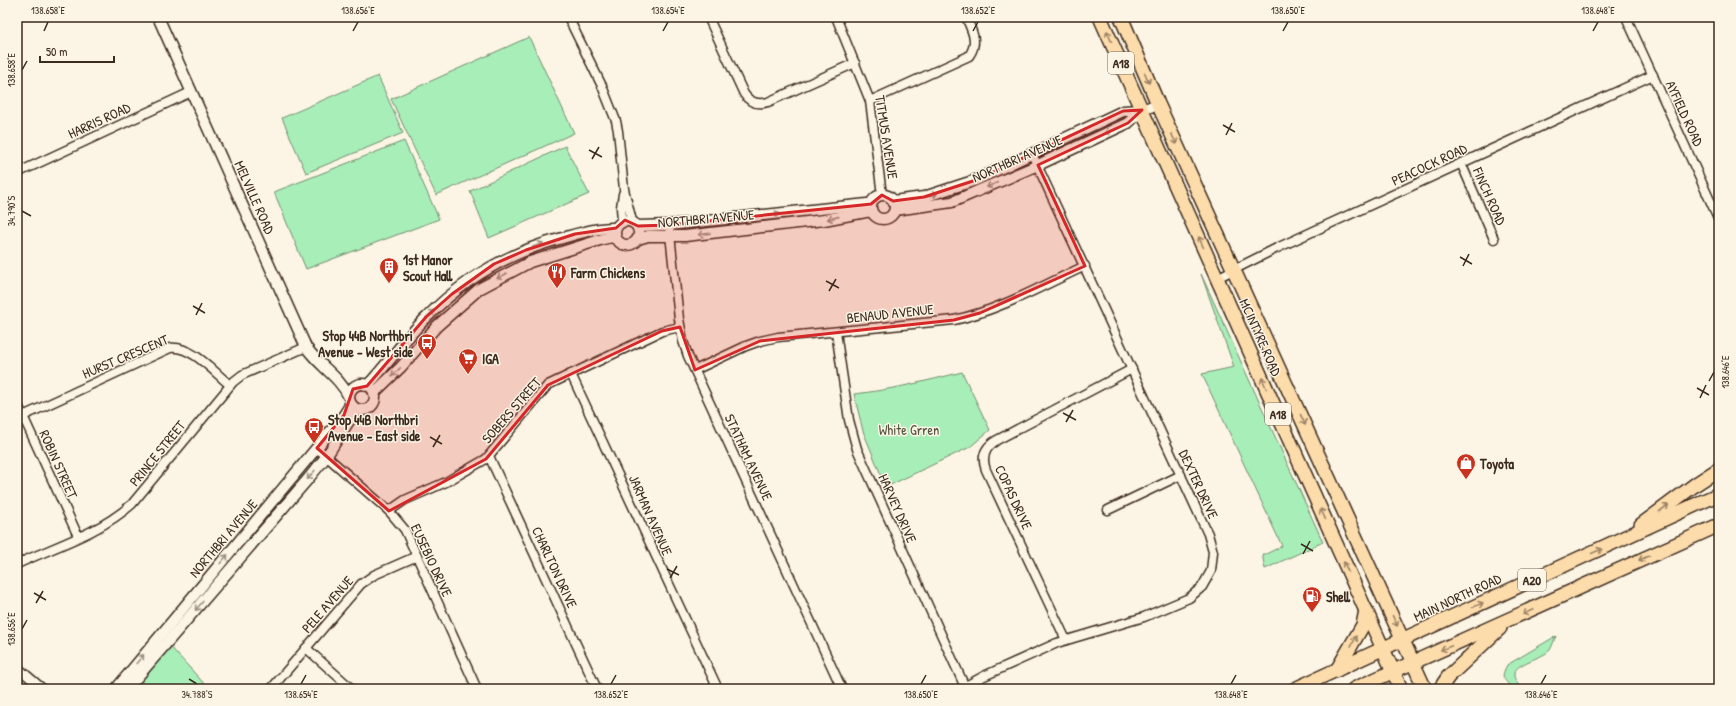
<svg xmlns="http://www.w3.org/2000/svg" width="1736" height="706" viewBox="0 0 1736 706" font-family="'Patrick Hand',sans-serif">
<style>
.green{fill:#a8eeb9;stroke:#728c6c}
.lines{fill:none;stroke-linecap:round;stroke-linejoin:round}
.minor-casing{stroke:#3b2a1e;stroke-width:11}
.tertiary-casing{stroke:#3b2a1e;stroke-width:13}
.primary-casing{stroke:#3b2a1e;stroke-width:16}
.trunk-casing{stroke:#3b2a1e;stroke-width:16}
.minor{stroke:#fcf5e5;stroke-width:8}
.tertiary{stroke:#fcf5e5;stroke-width:10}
.primary{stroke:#fddcac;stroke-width:13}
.trunk{stroke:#fddcac;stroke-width:13}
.oneway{stroke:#9c8365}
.oneway2{stroke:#9c9082}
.marked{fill:#d62828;fill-opacity:0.2;stroke:#d62828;stroke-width:3;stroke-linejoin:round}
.ticks{fill:none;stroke:#3b2a1e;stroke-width:1.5}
.labels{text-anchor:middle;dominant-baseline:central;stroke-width:3;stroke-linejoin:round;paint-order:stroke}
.shield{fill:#fcf5e5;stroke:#75675a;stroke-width:1}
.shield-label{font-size:13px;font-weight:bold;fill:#3b2a1e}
.street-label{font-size:14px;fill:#3b2a1e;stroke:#fcf5e5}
.poi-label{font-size:14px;font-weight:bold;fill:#3b2a1e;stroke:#fcf5e5;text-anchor:start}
.park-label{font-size:14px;fill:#51513d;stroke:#fcf5e5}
.neatline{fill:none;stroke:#3b2a1e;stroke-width:1.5}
.ticks-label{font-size:10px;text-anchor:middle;fill:#3b2a1e}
</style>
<rect width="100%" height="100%" fill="#fcf5e5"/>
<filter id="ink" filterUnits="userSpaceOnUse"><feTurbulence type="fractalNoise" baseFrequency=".025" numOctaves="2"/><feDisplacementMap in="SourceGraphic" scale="8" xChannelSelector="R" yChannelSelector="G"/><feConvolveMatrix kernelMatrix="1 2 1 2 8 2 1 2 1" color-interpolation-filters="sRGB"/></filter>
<g filter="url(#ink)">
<g class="green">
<polygon points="529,37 574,133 436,195 391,99"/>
<polygon points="378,76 403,133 306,173 282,118"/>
<polygon points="404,141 439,219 306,269 274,192"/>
<polygon points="565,146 589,194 489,238 470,191"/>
<polygon points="1201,274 1323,542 1265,569 1262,554 1266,554 1282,546 1202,374 1234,367"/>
<path d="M962 372 990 430 970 447 886 487 863 431 854 394C891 390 927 381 962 372Z"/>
<path d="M1556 636C1554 640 1552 647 1550 650 1544 658 1513 663 1514 675 1514 680 1519 685 1521 689H1512C1505 678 1499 680 1507 665Z"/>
<polygon points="167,643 209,689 127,689"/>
</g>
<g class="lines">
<g class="minor-casing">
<g id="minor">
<polyline points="568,17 602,86 616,121 618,131 624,189 632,221"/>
<path d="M708 17 744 94C750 103 758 105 768 102L855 63"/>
<polyline points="836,17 870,101 882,195"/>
<polyline points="1626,17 1719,220"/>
<path d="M870 101 969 56C979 42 972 31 966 17"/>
<polyline points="1461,163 1494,239"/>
<polyline points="17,173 191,92"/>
<polyline points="622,221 621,207 623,194"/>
<polyline points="669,225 679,319 683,341 688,356 842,689"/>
<polyline points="1217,278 1277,248 1653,75"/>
<polyline points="836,332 849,420 857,449 965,687"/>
<path d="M695 370 746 346 760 341 778 337 954 320C998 311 1044 285 1085 266"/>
<polyline points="571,374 718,689"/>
<polyline points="17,403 78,536"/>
<path d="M23 416 170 348C191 345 214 372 230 385"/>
<polyline points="317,448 389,511 405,530 477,689"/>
<polyline points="489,456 597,689"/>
<polyline points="1108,510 1181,475"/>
<polyline points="389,511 405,500 446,482 486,459 548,385 662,331 680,327"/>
<path d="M17 564C56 546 100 533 132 504L233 382 242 375 306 347"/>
<path d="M1066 640 986 470C981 457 985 447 997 440L1132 369"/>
<polyline points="306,648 352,689"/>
<polyline points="17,667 43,689"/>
<polyline points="271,689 361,584 374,575 417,556"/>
<polyline points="960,689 984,676 1057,643 1144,617 1189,598 1202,587 1211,571 1213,552 1208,534 1032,154"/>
</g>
</g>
<g class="tertiary-casing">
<g id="tertiary">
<path d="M158 17 306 347C319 366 339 376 349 397"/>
<circle cx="883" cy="207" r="12"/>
<polyline points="893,201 924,197 976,180 1123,111 1142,110 1158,104"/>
<polyline points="895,210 952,202 1038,165 1128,123 1142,110"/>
<circle cx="627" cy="233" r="12"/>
<polyline points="638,226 669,225 867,204"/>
<polyline points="638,239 648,236 685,236 824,220 871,211"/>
<circle cx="362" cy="397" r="13"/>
<path d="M367 386C388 364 405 338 427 317 464 279 508 253 559 239 575 234 599 227 615 228"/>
<polyline points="374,393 401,367 437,326 479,289 530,262 603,239 612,237 617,240"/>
<polyline points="116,689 344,415 351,404"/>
<polyline points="127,689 308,479 326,457 349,421 358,410"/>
</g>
</g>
<g class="primary-casing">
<g id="primary">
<polyline points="1100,17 1401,689"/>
<polyline points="1121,17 1158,104 1425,689"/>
</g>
</g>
<g class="trunk-casing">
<g id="trunk">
<polyline points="1641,525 1696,484 1719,469"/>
<polyline points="1337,670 1363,625 1366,610"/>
<polyline points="1295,689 1719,494"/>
<polyline points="1354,689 1719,525"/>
<polyline points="1440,689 1448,677 1500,628"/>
</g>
</g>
<use href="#minor" class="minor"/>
<use href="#tertiary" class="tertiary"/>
<use href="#primary" class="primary"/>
<use href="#trunk" class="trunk"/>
</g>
<defs><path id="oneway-shaft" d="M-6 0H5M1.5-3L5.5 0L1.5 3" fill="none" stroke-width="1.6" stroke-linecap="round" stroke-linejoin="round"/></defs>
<g class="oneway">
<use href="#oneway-shaft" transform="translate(1109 36) rotate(-114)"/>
<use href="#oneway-shaft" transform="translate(1147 78) rotate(67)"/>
<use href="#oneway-shaft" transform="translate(1174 139) rotate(65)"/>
<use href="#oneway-shaft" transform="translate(1201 242) rotate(-114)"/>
<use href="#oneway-shaft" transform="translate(1264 383) rotate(-114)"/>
<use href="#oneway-shaft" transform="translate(1303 420) rotate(65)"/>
<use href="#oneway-shaft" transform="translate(1664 508) rotate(-37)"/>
<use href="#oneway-shaft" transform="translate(1323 514) rotate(-114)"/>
<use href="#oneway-shaft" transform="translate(1597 551) rotate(-24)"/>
<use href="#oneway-shaft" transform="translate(1644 558) rotate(156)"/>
<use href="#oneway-shaft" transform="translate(1346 567) rotate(-114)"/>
<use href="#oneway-shaft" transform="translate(1478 605) rotate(-25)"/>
<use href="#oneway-shaft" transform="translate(1528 612) rotate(155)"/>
<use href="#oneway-shaft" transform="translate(1395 621) rotate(65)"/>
<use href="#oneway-shaft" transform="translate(1354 641) rotate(-60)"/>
<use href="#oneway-shaft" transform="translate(1446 648) rotate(158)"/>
</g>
<g class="oneway2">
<use href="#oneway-shaft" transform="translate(1110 131) rotate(155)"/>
<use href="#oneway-shaft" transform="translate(992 185) rotate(156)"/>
<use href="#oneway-shaft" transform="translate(932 195) rotate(-16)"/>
<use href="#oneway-shaft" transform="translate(774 214) rotate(-6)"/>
<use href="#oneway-shaft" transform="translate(833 218) rotate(167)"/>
<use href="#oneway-shaft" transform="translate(704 234) rotate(174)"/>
<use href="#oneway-shaft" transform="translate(538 245) rotate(-20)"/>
<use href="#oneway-shaft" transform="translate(502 276) rotate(152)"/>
<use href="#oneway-shaft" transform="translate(430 314) rotate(-44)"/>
<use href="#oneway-shaft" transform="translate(396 372) rotate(136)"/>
<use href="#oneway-shaft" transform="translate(311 475) rotate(130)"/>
<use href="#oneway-shaft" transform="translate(224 559) rotate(-50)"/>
<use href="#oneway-shaft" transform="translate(199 606) rotate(131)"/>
<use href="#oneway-shaft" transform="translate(140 659) rotate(-50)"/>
</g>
</g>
<path class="marked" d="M1142 110 1128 123 1038 165 1085 266 980 313 954 320 760 341 695 370 680 327 662 331 548 385 486 459 389 511 317 448 344 415 353 389 367 386 426 317 452 294 494 264 526 250 575 234 616 228 625 220 638 226 669 225 862 205 871 204 882 195 893 201 924 197 976 180 1123 111Z"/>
<path class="ticks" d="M44 31 48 22M353 31 358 22M663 31 668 22M973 31 978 22M1283 31 1288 22M1593 31 1598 22M22 70 27 61M1223 125 1235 132M1226 135 1232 123M589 150 602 157M592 159 599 147M22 211 31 216M1460 257 1472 264M1463 266 1469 254M826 281 839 288M829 291 836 279M193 306 205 313M196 315 202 303M1709 381 1714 372M1697 388 1709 395M1700 398 1706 385M1063 413 1076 420M1066 422 1073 410M430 437 442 444M433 447 440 435M1301 544 1313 551M1303 554 1310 541M667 569 679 575M670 578 677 566M34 593 46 600M36 603 43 591M22 629 27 620M189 679 197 684M301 684 306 675M611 684 616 675M921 684 926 675M1231 684 1236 675M1541 684 1546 675"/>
<defs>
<g id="building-pin" transform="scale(1)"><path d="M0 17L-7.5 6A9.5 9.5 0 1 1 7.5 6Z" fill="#c8321e" stroke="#fcf5e5"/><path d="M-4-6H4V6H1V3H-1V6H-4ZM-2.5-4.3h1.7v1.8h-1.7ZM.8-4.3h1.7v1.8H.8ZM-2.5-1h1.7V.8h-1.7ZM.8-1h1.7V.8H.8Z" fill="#fff"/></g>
<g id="restaurant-pin" transform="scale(1)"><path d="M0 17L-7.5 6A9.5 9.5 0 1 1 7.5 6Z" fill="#c8321e" stroke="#fcf5e5"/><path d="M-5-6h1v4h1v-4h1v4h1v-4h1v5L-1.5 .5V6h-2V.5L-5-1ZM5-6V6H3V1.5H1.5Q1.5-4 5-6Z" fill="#fff"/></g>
<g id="bus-pin" transform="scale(1)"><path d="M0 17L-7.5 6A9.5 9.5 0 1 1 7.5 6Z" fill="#c8321e" stroke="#fcf5e5"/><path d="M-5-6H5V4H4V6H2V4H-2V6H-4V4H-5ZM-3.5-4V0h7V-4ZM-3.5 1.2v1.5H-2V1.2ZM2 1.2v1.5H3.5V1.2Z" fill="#fff"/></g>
<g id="supermarket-pin" transform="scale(1)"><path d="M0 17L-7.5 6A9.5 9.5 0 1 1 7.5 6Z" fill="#c8321e" stroke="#fcf5e5"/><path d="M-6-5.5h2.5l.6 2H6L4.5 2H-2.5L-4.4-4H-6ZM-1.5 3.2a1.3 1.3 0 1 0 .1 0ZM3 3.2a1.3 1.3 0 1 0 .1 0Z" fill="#fff"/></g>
<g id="shop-pin" transform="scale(1)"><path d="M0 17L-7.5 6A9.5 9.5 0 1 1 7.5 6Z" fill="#c8321e" stroke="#fcf5e5"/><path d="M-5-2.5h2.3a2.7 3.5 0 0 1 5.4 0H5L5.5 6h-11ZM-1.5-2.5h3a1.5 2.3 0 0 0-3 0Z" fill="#fff"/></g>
<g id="fuel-pin" transform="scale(1)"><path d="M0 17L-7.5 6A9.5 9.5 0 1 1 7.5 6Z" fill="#c8321e" stroke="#fcf5e5"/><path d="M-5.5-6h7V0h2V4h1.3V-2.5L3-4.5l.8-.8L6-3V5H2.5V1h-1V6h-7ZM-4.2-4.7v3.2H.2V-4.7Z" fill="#fff"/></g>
</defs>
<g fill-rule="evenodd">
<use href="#building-pin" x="389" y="267"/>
<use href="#restaurant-pin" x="557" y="272"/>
<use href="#bus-pin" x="427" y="343"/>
<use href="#supermarket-pin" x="468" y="358"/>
<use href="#bus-pin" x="314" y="427"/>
<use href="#shop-pin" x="1466" y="463"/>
<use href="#fuel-pin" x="1312" y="596"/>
</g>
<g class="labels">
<g class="shield">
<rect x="1108" y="52" width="26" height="22" rx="3"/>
<rect x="1265" y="403" width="26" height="22" rx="3"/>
<rect x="1518" y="569" width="28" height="22" rx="3"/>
</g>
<g class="shield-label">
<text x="1121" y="63">A18</text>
<text x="1278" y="414">A18</text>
<text x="1532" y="580">A20</text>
</g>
<g class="street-label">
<text transform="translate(1685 113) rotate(65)">AYFIELD ROAD</text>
<text transform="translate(99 120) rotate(-25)">HARRIS ROAD</text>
<text transform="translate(887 137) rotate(81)">TITMUS AVENUE</text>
<text transform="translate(1017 158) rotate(-24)">NORTHBRI AVENUE</text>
<text transform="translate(1429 164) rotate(-25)">PEACOCK ROAD</text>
<text transform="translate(1490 196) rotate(66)">FINCH ROAD</text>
<text transform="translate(255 197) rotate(66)">MELVILLE ROAD</text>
<text transform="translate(706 218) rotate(-5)">NORTHBRI AVENUE</text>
<text transform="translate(890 313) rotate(-6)">BENAUD AVENUE</text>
<text transform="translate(1261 337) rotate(66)">MCINTYRE ROAD</text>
<text transform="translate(125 356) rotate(-23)">HURST CRESCENT</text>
<text transform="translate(511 410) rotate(-49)">SOBERS STREET</text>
<text transform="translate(157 453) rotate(-51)">PRINCE STREET</text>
<text transform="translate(749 457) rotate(65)">STATHAM AVENUE</text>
<text transform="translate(59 464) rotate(66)">ROBIN STREET</text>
<text transform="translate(1199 484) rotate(65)">DEXTER DRIVE</text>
<text transform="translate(1014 497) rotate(65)">COPAS DRIVE</text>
<text transform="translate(898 508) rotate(66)">HARVEY DRIVE</text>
<text transform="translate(651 515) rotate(66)">JARMAN AVENUE</text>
<text transform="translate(223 538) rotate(-50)">NORTHBRI AVENUE</text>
<text transform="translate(432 560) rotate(65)">EUSEBIO DRIVE</text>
<text transform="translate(555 567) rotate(65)">CHARLTON DRIVE</text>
<text transform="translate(1457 597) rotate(-25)">MAIN NORTH ROAD</text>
<text transform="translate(327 604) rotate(-49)">PELE AVENUE</text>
</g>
<g class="poi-label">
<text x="403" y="259">1st Manor<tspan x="403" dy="16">Scout Hall</tspan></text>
<text x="571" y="272">Farm Chickens</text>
<text x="413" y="335" text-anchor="end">Stop 44B Northbri<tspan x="413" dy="16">Avenue - West side</tspan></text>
<text x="482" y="358">IGA</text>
<text x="328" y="419">Stop 44B Northbri<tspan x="328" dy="16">Avenue - East side</tspan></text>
<text x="1480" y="463">Toyota</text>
<text x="1326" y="596">Shell</text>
</g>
<g class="park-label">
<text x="909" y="429">White Grren</text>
</g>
</g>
<rect width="1736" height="706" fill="none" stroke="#fcf5e5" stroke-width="44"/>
<path d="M40 56v6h74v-6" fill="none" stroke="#3b2a1e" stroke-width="2"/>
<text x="46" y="56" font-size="12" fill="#3b2a1e" stroke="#fcf5e5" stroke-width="3" paint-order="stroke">50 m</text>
<rect x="22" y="22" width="1692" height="662" class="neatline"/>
<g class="ticks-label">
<text x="48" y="14">138.658°E</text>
<text x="358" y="14">138.656°E</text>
<text x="668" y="14">138.654°E</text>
<text x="978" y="14">138.652°E</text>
<text x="1288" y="14">138.650°E</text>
<text x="1598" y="14">138.648°E</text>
<text transform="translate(11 70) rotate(-90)" y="4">138.658°E</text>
<text transform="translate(11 211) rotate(-90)" y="4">34.790°S</text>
<text transform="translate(1725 372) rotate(-90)" y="4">138.646°E</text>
<text transform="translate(11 629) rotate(-90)" y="4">138.656°E</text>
<text x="197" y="698">34.788°S</text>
<text x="301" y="698">138.654°E</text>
<text x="611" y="698">138.652°E</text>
<text x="921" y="698">138.650°E</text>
<text x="1231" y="698">138.648°E</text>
<text x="1541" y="698">138.646°E</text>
</g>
</svg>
